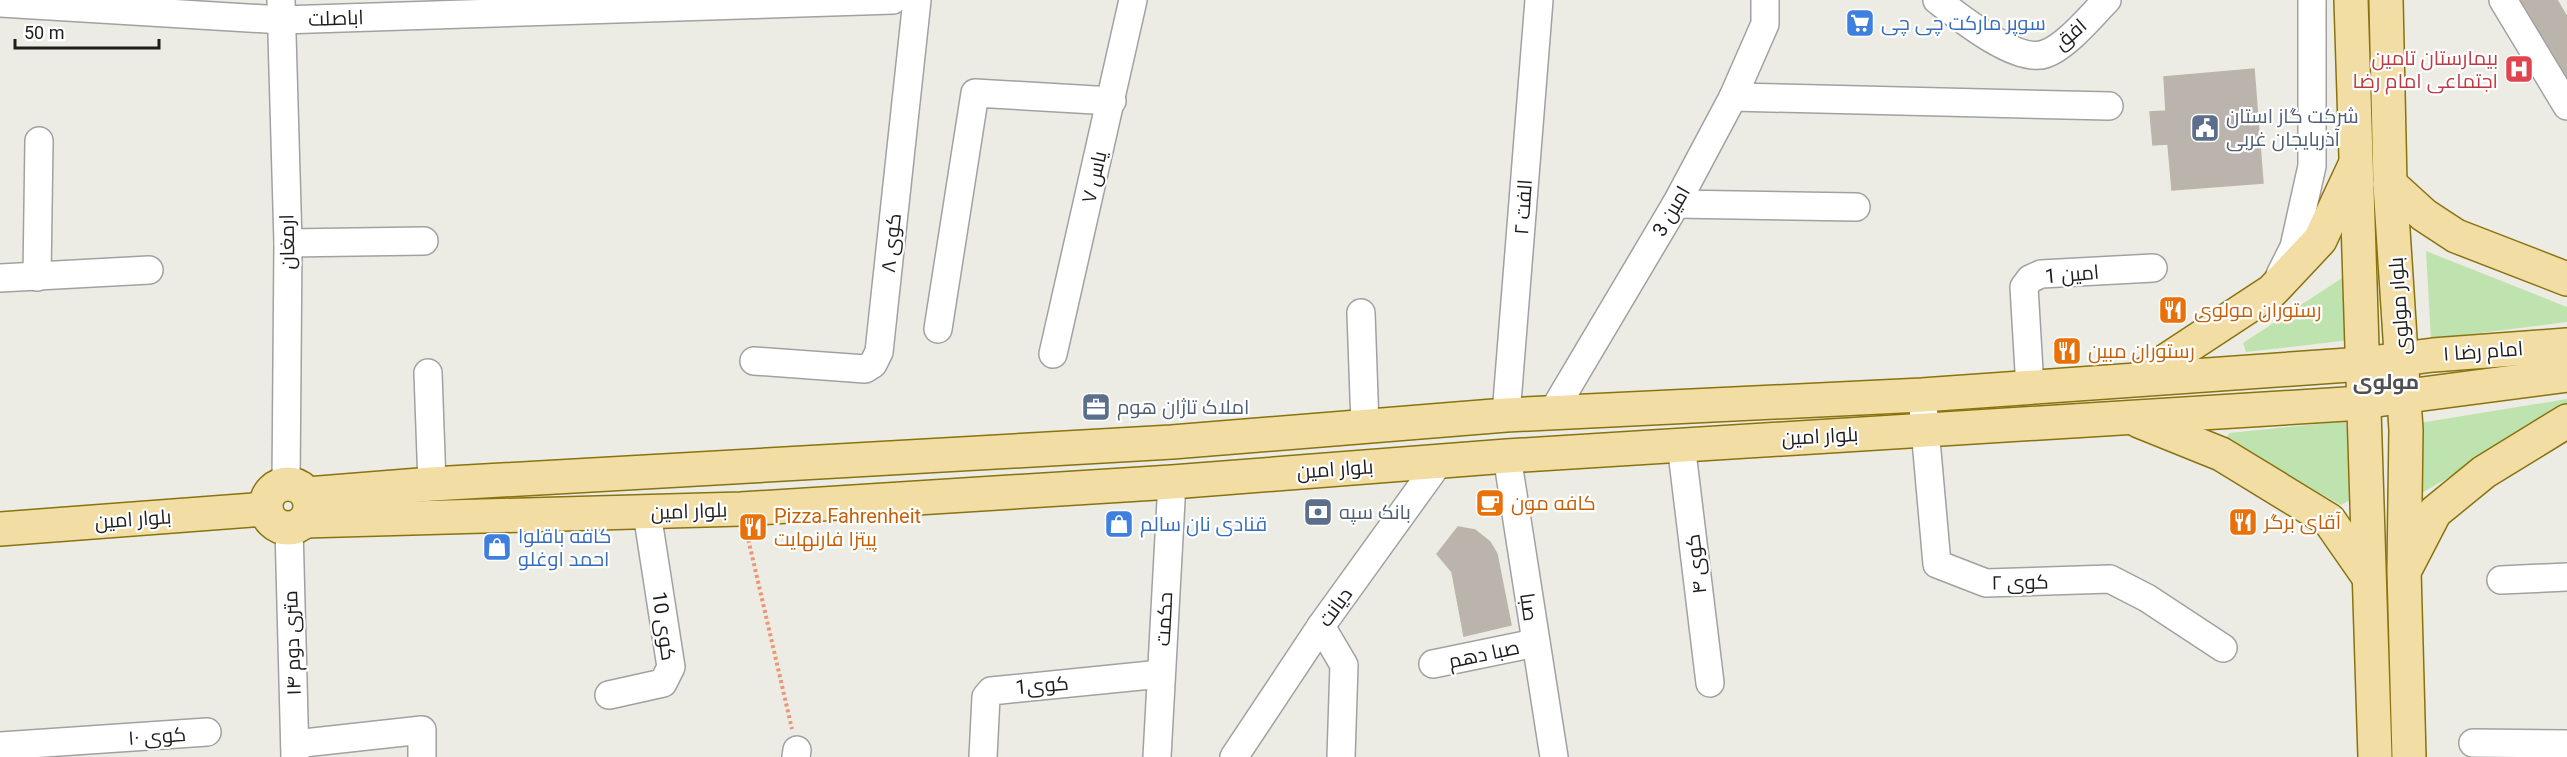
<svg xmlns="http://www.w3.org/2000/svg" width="2567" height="757" viewBox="0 0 2567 757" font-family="Roboto,Cairo,sans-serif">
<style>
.grass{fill:#bfe3ae}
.building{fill:#bab4ad;stroke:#bdb5a8;stroke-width:1.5}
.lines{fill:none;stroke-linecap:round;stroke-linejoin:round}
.minor-casing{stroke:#a1a1a1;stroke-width:30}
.major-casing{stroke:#88730e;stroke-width:36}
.path{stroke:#ec9676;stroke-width:4;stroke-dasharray:3 3;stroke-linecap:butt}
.minor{stroke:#fff;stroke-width:27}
.major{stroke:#f2dda4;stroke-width:33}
.labels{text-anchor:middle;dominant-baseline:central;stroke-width:4.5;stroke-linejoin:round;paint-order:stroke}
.street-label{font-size:20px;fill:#1d1d1d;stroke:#fff}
.shop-label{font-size:20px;fill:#366cbe;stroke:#fff;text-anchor:start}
.health-label{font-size:20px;fill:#be3a42;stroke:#fff;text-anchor:end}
.service-label{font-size:20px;fill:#4e5e75;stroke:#fff;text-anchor:start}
.food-label{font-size:20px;fill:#c56008;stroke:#fff;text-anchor:start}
.neighbourhood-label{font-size:21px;font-weight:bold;fill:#505050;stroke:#fff}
</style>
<rect width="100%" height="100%" fill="#edece4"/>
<g class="grass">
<polygon points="2426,251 2567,307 2567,322 2431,339"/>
<polygon points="2342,278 2350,340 2246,352 2243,343"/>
<polygon points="2567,399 2567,408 2422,493 2420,423"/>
<polygon points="2346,421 2352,499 2341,505 2225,440 2229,433"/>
</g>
<g class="building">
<polygon points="2521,0 2557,0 2567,17 2567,76"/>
<polygon points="2254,69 2263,183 2172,190 2168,144 2153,145 2150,112 2166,111 2164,77"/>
<polygon points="1458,527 1475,530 1490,542 1497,554 1511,625 1464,636 1452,572 1437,554"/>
</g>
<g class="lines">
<g class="minor-casing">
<g id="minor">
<polyline points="281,0 288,243 286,484"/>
<path d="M1937 0C1959 17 2017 64 2045 54 2066 47 2091 16 2107 0"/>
<polyline points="2503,0 2567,106"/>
<polyline points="0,3 282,20 893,0"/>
<polyline points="1733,97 2109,106"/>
<polyline points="1676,204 1856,207"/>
<polyline points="288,243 424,241"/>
<polyline points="2280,275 2294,247 2312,166 2312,0"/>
<polyline points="37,277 39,141"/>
<polyline points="0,278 149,270"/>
<polyline points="1361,313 1365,425"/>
<polyline points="938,329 975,93 1112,101"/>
<polyline points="1053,354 1133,0"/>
<polyline points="754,361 865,369 873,364 879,352 917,0"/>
<polyline points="428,373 432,484"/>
<polyline points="2030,388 2024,287 2030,279 2041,274 2153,268"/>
<polyline points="1922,395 1937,564 1986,583 2110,579 2147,598 2223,648"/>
<polyline points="1552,413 1676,204 1733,97 1765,24 1765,0"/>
<polyline points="1506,415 1539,0"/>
<polyline points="1681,444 1710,683"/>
<polyline points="1507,456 1554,757"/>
<polyline points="289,528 295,757"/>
<polyline points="2501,580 2567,577"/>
<polyline points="1321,626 1344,665 1341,757"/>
<polyline points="1433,664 1535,643"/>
<polyline points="609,695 663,683 671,667 647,513"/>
<polyline points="2473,743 2567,744"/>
<polyline points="295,744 422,730 422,757"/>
<polyline points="0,746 207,732"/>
<polyline points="796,757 797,750"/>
<polyline points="983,757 986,697 991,691 1161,674"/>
<polyline points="1157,757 1172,482"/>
<polyline points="1234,757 1321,626 1440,461"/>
</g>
</g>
<g class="major-casing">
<g id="major">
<polyline points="2351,0 2375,757"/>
<polyline points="2386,0 2390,184 2406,430 2404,570 2409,757"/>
<polyline points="2390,184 2424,215 2456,236 2567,279"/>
<polyline points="2138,379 2272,291 2320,240 2354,167"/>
<polyline points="2139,421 2221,454 2329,520 2368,576"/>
<circle cx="288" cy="506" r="22"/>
<polyline points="307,494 432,484 1172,442 1506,415 1922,395 2363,364 2433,355 2567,345"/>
<polyline points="305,521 741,509 1172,482 1507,456 2346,404 2567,375"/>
<polyline points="0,529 266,509"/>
<polyline points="2407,566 2435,512 2484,472 2567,421"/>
</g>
</g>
<polyline class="path" points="747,534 792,729"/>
<use href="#minor" class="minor"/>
<use href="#major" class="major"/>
</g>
<defs>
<g id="supermarket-square" transform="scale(1.5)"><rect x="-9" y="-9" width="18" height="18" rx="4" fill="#3f7fe0" stroke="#fff"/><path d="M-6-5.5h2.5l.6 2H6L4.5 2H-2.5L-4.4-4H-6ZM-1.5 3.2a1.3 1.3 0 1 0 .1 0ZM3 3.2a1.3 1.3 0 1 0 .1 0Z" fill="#fff"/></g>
<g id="hospital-square" transform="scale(1.5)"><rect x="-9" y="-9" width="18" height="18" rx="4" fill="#e0444e" stroke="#fff"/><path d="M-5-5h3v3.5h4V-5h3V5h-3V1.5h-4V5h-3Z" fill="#fff"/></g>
<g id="civic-square" transform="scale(1.5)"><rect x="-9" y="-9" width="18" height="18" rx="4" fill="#5c6f8a" stroke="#fff"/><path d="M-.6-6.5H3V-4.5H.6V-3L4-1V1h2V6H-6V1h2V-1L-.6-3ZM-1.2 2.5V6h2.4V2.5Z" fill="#fff"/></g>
<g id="restaurant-square" transform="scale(1.5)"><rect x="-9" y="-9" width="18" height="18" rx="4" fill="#e8710a" stroke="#fff"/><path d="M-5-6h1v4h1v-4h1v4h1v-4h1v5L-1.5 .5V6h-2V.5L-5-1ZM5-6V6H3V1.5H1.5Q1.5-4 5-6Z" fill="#fff"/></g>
<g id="office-square" transform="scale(1.5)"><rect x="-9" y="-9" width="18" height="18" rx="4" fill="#5c6f8a" stroke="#fff"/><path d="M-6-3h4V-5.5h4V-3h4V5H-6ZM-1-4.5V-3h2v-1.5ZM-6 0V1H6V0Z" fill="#fff"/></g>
<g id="cafe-square" transform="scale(1.5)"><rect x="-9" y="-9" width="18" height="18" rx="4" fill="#e8710a" stroke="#fff"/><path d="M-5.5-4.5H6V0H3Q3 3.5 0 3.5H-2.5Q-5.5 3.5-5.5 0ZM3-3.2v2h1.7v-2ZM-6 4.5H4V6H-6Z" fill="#fff"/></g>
<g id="bank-square" transform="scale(1.5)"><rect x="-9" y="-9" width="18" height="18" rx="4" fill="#5c6f8a" stroke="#fff"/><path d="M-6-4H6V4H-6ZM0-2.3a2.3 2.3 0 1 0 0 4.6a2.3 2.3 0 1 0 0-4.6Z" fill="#fff"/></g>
<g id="shop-square" transform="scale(1.5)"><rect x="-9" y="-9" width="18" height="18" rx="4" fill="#3f7fe0" stroke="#fff"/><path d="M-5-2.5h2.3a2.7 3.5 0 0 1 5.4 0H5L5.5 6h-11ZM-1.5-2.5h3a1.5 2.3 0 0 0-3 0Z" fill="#fff"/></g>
</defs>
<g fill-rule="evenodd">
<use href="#supermarket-square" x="1860" y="23"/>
<use href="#hospital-square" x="2519" y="69"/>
<use href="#civic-square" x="2205" y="128"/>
<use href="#restaurant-square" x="2173" y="310"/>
<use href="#restaurant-square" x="2067" y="351"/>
<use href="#office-square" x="1096" y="407"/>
<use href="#cafe-square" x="1490" y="503"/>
<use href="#bank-square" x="1318" y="512"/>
<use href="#restaurant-square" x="2243" y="522"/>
<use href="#shop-square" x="1119" y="524"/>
<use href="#restaurant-square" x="753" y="527"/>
<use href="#shop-square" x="497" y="547"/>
</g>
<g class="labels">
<g class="street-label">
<text transform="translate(336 18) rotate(-2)">اباصلت</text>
<text transform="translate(2070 34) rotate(-41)">افق</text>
<text transform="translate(1094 177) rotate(-77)">یاس ۷</text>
<text transform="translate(1523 207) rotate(-86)">الفت ۲</text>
<text transform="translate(1671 211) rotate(-60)">امین 3</text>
<text transform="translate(287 242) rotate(-91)">ارمغان</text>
<text transform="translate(891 243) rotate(-84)">کوی ۸</text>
<text transform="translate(2072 274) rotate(-5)">امین 1</text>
<text transform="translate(2399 306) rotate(-94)">بلوار مولوی</text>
<text transform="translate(2483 351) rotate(-4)">امام رضا ۱</text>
<text transform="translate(1820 436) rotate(-3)">بلوار امین</text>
<text transform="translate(1335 469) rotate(-4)">بلوار امین</text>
<text transform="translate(689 511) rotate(-2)">بلوار امین</text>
<text transform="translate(133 519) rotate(-4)">بلوار امین</text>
<text transform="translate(1696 564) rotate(-97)">کوی ۴</text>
<text transform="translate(2020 582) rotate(-1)">کوی ۲</text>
<text transform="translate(1335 607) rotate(-54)">دیانت</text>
<text transform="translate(1529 607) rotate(82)">صبا</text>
<text transform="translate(1164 619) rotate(-87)">حکمت</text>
<text transform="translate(664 626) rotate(82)">کوی 10</text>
<text transform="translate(292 643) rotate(-92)">۱۴ متری دوم</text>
<text transform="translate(1484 654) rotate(-12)">صبا دهم</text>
<text transform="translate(1042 685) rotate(-5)">کوی1</text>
<text transform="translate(157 736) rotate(-4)">کوی ۱۰</text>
</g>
<g class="shop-label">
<text x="1881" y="23">سوپر مارکت چی چی</text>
<text x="1140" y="524">قنادی نان سالم</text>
<text x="518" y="536">کافه باقلوا<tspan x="518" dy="23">احمد اوغلو</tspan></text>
</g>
<g class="health-label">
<text x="2498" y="58">بیمارستان تامین<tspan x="2498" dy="23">اجتماعی امام رضا</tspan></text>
</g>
<g class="service-label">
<text x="2226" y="116">شرکت گاز استان<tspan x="2226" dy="23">آذربایجان غربی</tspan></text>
<text x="1117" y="407">املاک تاژان هوم</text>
<text x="1339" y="512">بانک سپه</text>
</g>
<g class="food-label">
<text x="2194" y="310">رستوران مولوی</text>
<text x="2088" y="351">رستوران مبین</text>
<text x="1511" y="503">کافه مون</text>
<text x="774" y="516">Pizza Fahrenheit<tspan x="774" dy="23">پیتزا فارنهایت</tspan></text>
<text x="2264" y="522">آقاى برگر</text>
</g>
<g class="neighbourhood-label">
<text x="2386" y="382">مولوی</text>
</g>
</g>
<path d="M15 39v9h144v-9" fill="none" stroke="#1d1d1d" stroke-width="3"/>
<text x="24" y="39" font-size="18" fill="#1d1d1d" stroke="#ffffff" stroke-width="4.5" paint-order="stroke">50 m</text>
</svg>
